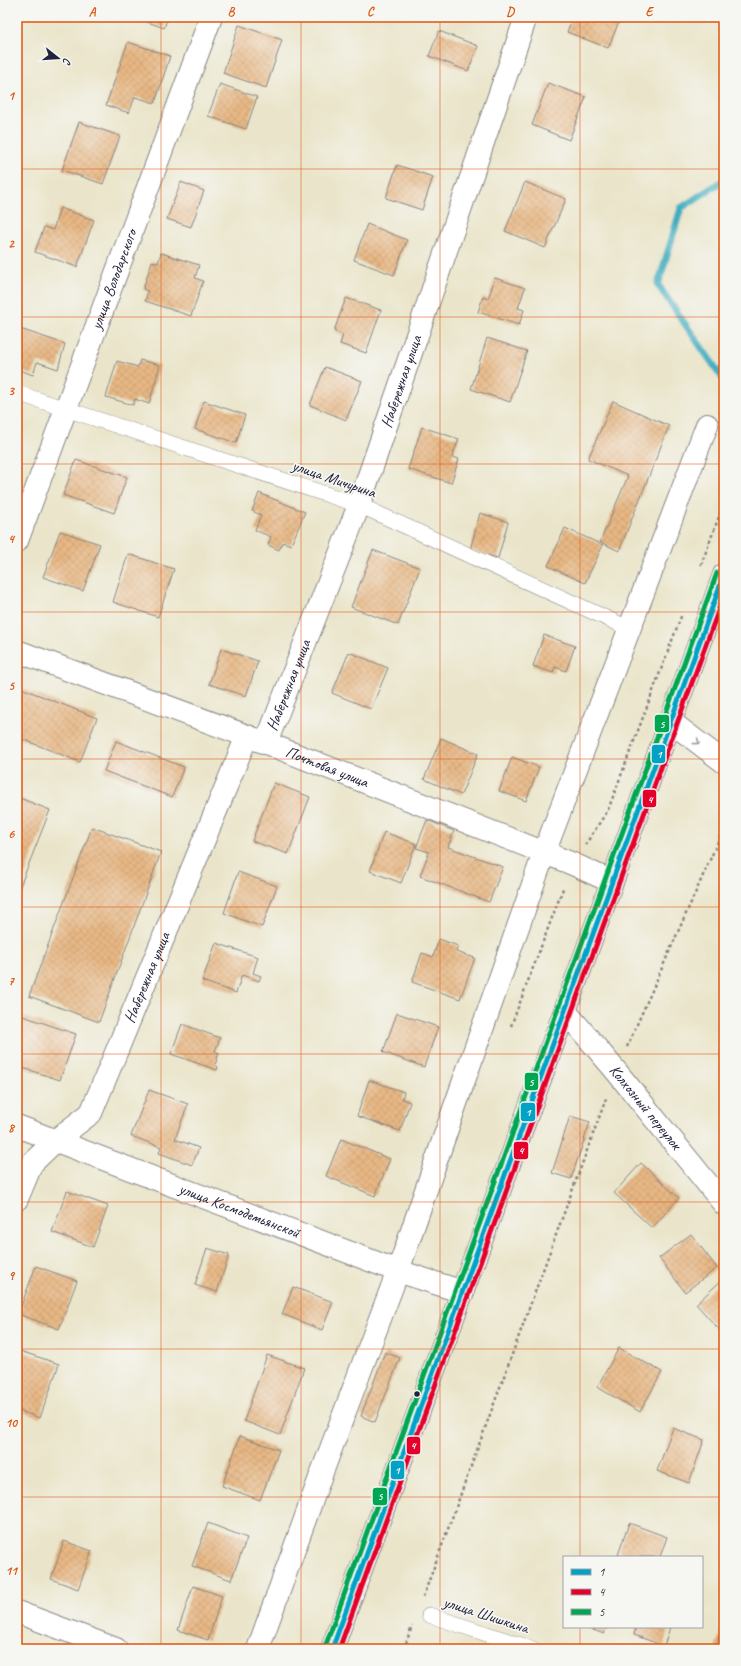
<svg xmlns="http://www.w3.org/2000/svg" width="741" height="1666" viewBox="0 0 741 1666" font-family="Caveat,sans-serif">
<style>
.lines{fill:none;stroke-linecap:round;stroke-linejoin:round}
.stream{stroke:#41adc0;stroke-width:7}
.building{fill:url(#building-cross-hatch)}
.lane-casing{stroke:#868482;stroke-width:16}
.street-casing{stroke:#868482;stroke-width:24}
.secondary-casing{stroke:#868482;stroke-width:24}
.path{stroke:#868482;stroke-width:2.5;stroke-dasharray:3 3;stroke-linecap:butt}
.lane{stroke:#fff;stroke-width:15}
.street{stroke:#fff;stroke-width:22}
.secondary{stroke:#fff;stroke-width:22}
.bus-1-casing{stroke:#f6f6f2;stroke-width:8}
.bus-2-casing{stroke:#f6f6f2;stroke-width:8}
.bus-3-casing{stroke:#f6f6f2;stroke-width:8}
.bus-1{stroke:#02a2c7;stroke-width:5}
.bus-2{stroke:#e4002b;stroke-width:5}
.bus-3{stroke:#00a651;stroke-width:5}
.oneway{stroke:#9c9ca7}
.grid{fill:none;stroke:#de560e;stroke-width:1;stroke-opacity:0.55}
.bus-dot{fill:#22223b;stroke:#f6f6f2;stroke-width:1.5}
.labels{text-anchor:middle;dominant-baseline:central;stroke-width:3.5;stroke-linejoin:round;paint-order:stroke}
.street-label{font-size:16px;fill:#22223b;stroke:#f6f6f2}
.line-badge{stroke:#f6f6f2;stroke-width:1.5}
.badge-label{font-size:11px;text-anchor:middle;font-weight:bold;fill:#fff}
.neatline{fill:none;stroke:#de560e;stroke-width:1.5}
.grid-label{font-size:13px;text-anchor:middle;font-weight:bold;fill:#de560e}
</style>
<defs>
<pattern id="building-cross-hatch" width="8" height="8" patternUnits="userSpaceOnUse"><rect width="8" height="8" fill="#e8b884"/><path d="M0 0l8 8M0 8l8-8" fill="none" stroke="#c79e73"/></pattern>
</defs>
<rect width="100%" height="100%" fill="#f6f6f2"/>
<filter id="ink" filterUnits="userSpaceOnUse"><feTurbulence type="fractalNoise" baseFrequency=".025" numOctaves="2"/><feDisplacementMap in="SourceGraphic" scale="8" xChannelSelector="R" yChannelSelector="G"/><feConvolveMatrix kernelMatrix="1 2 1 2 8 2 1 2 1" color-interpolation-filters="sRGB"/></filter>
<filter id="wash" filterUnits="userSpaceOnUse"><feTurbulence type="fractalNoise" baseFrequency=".012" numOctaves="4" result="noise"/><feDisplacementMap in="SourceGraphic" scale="16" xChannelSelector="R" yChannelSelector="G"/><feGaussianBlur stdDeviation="0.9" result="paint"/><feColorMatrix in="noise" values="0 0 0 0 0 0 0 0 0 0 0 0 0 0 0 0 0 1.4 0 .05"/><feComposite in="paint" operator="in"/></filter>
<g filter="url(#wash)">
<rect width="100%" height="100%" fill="#eae5ca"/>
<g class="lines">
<polyline class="stream" points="724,180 681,208 658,285 724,380"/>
</g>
<g id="blocks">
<g class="building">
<polygon points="134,17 168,17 164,28"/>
<polygon points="573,17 621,17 608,48 567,32"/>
<polygon points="239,25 282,40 266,88 223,73"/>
<polygon points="439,31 478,46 468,71 429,56"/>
<polygon points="128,42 170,56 155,103 135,97 129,113 106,105"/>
<polygon points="548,83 586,97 569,140 532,125"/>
<polygon points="220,84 257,97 246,129 208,116"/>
<polygon points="79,122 120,136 103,184 62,170"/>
<polygon points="397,165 433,177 422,210 386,198"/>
<polygon points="181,182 204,191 191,227 167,219"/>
<polygon points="525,182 566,199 545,248 505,231"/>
<polygon points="60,208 94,220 77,267 35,252 44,227 53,230"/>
<polygon points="367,224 407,240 394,275 354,260"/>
<polygon points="161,253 199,265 195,278 203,281 191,316 145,301 148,291 143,289 152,261 158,263"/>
<polygon points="495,278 525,288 518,308 524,310 519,325 478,312 483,297 488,299"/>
<polygon points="346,298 381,310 366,353 340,344 343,335 334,331"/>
<polygon points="17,328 65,344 58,369 37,362 33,375 17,369"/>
<polygon points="487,338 527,351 510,402 471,389"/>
<polygon points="140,360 160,365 149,404 135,399 133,405 106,397 117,361 138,367"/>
<polygon points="325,367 362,381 346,420 310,405"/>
<polygon points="204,401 245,415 236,443 195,429"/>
<polygon points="613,401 669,426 619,551 600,542 628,476 588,459"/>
<polygon points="422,427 459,439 452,457 459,459 451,483 408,469"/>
<polygon points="76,460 127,477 114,513 63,495"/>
<polygon points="259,493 305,512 291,545 283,542 279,550 268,545 271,537 255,530 261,515 252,511"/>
<polygon points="480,513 508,522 498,558 470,550"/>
<polygon points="565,528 603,545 585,583 548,566"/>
<polygon points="60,531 100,544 83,591 43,577"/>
<polygon points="373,550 420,568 398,625 351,607"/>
<polygon points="128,554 174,569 158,617 113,602"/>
<polygon points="544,635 575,646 566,671 555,667 553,673 533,666"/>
<polygon points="221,649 258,661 246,696 209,684"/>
<polygon points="349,652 388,668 371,709 332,693"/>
<polygon points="21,688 97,718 80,762 17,737 17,698"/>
<polygon points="441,738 478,754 461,795 424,779"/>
<polygon points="116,741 184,767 172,797 104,771"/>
<polygon points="512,757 539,767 526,801 499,791"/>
<polygon points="274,783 310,797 288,854 252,841"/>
<polygon points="17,797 50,810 17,894"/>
<polygon points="427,820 454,831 448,847 503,867 489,902 420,876 429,852 416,848"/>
<polygon points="92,827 161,852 99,1022 29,996"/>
<polygon points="384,832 416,844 401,883 370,871"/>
<polygon points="238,872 277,886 262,927 224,913"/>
<polygon points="439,939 458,946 456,952 475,958 460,999 412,982 422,953 433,957"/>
<polygon points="216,943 258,957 253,973 261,976 259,981 242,975 236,993 202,981"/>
<polygon points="397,1013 438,1027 424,1067 383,1052"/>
<polygon points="17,1014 76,1034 60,1080 17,1066"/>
<polygon points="182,1024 220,1038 215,1051 219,1053 215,1065 218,1067 217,1070 171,1054"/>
<polygon points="369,1080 404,1092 402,1099 410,1102 400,1131 357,1116"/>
<polygon points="149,1090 188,1104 175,1139 199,1148 192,1165 159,1153 161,1147 131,1136"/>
<polygon points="570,1116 590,1122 571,1179 552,1173"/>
<polygon points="341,1139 390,1159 375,1196 326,1176"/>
<polygon points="641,1163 679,1198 652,1228 614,1193"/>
<polygon points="67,1191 108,1206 93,1247 52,1232"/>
<polygon points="691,1234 717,1268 685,1292 659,1258"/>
<polygon points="207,1248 229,1255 217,1292 195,1285"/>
<polygon points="36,1266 77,1281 59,1329 18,1314"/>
<polygon points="724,1278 724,1335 696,1304"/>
<polygon points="293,1287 333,1302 322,1330 282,1314"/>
<polygon points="619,1348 662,1372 640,1412 597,1387"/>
<polygon points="17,1350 59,1364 40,1418 17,1410"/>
<polygon points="385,1352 400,1358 375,1422 361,1416"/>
<polygon points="267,1355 304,1368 280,1435 244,1421"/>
<polygon points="673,1428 704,1440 689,1483 657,1471"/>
<polygon points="240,1436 279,1450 260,1500 222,1486"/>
<polygon points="208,1523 247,1538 231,1580 192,1566"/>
<polygon points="629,1523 667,1537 660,1557 624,1557 618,1555"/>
<polygon points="64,1541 92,1551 78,1589 51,1579"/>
<polygon points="193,1586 222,1596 208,1640 178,1630"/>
<polygon points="724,1625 724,1649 719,1649 715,1647"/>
<polygon points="585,1627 607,1627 604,1634"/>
<polygon points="636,1627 670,1627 664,1646 634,1635"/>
</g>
</g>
</g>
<g filter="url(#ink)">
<use href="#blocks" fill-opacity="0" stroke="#868482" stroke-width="1"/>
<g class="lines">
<g class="lane-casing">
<g id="lane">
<polyline points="17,393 359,505 628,628"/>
<polyline points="429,1615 533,1649"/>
</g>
</g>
<g class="street-casing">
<g id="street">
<path id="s1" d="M17 541 211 17"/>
<path id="s2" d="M17 651 266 743 573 864 612 882"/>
<path id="s3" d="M266 743 359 505 526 17"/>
<path id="s4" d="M566 1012 616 1071 724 1204"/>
<path id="s5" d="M17 1126 398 1271 463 1292"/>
<path id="s6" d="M17 1199 32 1163 56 1140 91 1113 247 736"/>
<polyline points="17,1612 116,1649"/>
<polyline points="258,1649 321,1475 398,1271 454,1109 544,853 707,425"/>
</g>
</g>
<g class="secondary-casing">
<g id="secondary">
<polyline points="671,722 724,762"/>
<polyline points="332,1649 724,575"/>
</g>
</g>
<g class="path">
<polyline points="701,565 724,503"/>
<polyline points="585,845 608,810 682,614"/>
<polyline points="511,1026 564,886"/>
<polyline points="627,1047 724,828"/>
<polyline points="423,1597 607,1096"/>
<polyline points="404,1649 412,1626"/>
</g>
<use href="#lane" class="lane"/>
<use href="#street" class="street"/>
<use href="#secondary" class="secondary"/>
<g class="bus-1-casing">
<polyline id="bus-1" points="332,1649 724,575"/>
</g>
<g class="bus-2-casing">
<polyline id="bus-2" points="339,1649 724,595"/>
</g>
<g class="bus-3-casing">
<polyline id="bus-3" points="325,1647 717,573"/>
</g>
<use href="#bus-1" class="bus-1"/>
<use href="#bus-2" class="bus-2"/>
<use href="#bus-3" class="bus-3"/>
</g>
<defs><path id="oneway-chevron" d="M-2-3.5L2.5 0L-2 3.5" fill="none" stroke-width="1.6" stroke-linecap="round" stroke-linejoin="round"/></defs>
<use class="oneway" href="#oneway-chevron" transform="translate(697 742) rotate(37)"/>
</g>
<path class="grid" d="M161 17V1649M301 17V1649M440 17V1649M580 17V1557M17 169H724M17 317H724M17 464H724M17 612H724M17 759H724M17 907H724M17 1054H724M17 1202H724M17 1349H724M17 1497H724M580 1627V1649"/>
<circle class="bus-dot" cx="417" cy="1394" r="3.5"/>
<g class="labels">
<g class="street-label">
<text stroke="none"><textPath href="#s1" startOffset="279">улица Володарского</textPath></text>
<text stroke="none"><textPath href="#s3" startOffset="386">Набережная улица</textPath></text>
<text transform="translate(334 479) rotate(19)">улица Мичурина</text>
<text stroke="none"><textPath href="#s3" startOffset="62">Набережная улица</textPath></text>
<text stroke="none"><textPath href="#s2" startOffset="331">Почтовая улица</textPath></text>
<text stroke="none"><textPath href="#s6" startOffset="263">Набережная улица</textPath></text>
<text stroke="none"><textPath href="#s4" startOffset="124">Колхозный переулок</textPath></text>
<text stroke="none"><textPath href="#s5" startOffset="238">улица Космодемьянской</textPath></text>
<text transform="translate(486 1615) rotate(18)">улица Шишкина</text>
</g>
</g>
<g class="line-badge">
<rect x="654" y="714" width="16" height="19" rx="4" fill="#00a651"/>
<rect x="651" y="744" width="15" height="20" rx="4" fill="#02a2c7"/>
<rect x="642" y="789" width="15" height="19" rx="4" fill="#e4002b"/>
<rect x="524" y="1072" width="15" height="19" rx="4" fill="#00a651"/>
<rect x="520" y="1102" width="16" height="20" rx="4" fill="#02a2c7"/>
<rect x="513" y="1141" width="16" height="19" rx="4" fill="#e4002b"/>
<rect x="406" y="1436" width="15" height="19" rx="4" fill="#e4002b"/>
<rect x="390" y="1460" width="15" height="20" rx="4" fill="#02a2c7"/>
<rect x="372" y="1487" width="16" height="19" rx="4" fill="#00a651"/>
</g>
<g class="badge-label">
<text x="662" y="728">5</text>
<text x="659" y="758">1</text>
<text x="650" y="803">4</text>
<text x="531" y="1086">5</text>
<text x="528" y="1116">1</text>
<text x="521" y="1154">4</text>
<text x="413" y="1449">4</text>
<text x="397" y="1474">1</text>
<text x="380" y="1500">5</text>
</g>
<rect width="741" height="1666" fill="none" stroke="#f6f6f2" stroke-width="44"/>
<rect x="563" y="1556" width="140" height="72" fill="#f6f6f2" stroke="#a1a1a9"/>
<rect x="571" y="1569" width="20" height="6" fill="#02a2c7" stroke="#a1a1a9"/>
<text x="599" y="1576" font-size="12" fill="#22223b">1</text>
<rect x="571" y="1589" width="20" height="6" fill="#e4002b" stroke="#a1a1a9"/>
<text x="599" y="1596" font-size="12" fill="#22223b">4</text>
<rect x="571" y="1609" width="20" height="6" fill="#00a651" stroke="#a1a1a9"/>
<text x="599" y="1616" font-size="12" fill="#22223b">5</text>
<g transform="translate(58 58) rotate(107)" stroke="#f6f6f2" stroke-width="3" paint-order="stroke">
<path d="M0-3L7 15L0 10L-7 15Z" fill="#22223b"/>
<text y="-6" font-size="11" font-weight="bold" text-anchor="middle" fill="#22223b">С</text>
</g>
<rect x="22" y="22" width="697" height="1622" class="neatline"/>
<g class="grid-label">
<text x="92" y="16">A</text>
<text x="231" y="16">B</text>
<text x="370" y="16">C</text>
<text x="510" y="16">D</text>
<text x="649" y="16">E</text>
<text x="11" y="100">1</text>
<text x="11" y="248">2</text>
<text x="11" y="395">3</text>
<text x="11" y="543">4</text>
<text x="11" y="690">5</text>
<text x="11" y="838">6</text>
<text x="11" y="985">7</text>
<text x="11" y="1132">8</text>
<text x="11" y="1280">9</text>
<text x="11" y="1427">10</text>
<text x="11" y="1575">11</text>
</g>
</svg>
